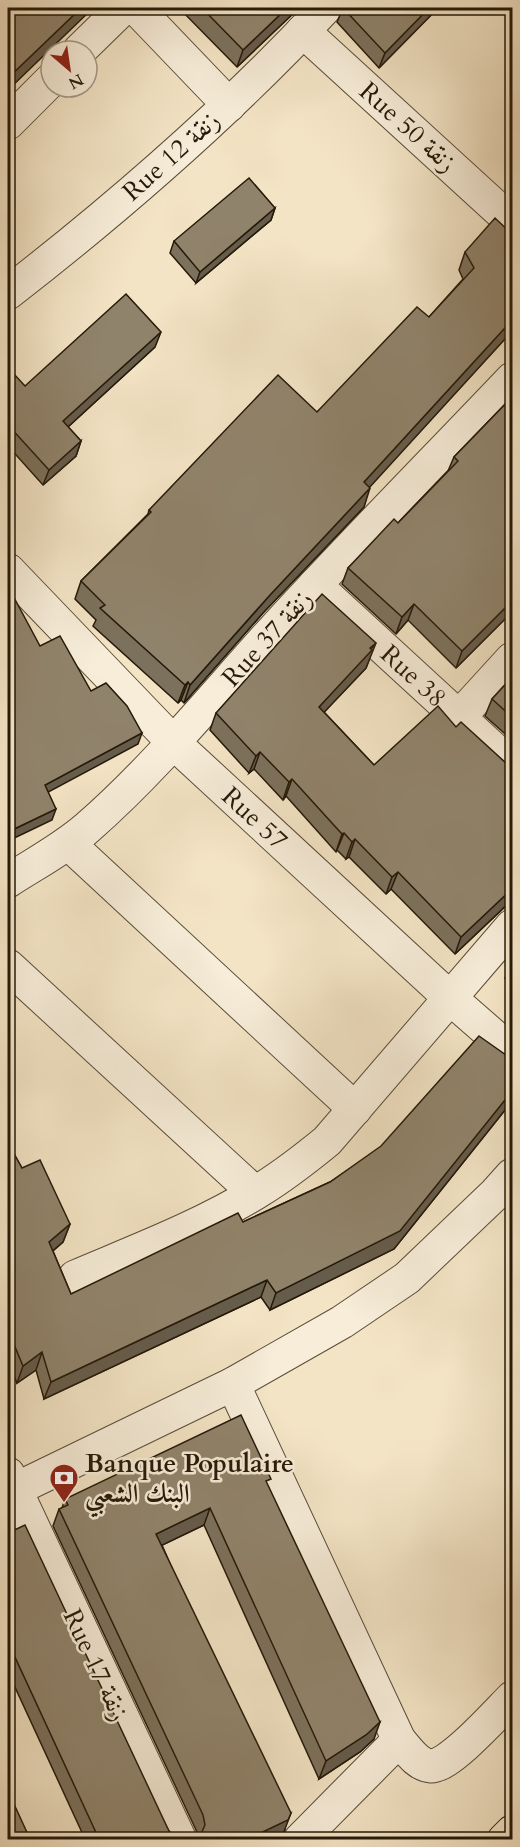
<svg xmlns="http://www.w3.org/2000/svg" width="520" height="1847" viewBox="0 0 520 1847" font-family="Cardo,Amiri,serif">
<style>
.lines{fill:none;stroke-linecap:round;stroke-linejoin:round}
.minor-casing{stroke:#584c38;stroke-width:35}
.highway-casing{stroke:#251909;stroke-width:35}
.minor{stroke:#f7edd9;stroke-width:33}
.highway{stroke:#f3e4c5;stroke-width:33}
.wall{fill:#7c715c;stroke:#251909;stroke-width:1.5}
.shaded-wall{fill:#655c4b;stroke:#251909;stroke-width:1.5}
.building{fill:#90836b;stroke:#251909;stroke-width:1.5}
.labels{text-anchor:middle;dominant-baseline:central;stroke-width:5;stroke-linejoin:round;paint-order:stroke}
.street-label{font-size:26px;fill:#251909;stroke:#f7edd9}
.poi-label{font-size:26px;font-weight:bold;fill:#251909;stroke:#f7edd9;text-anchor:start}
</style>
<rect width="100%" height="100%" fill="#f3e4c5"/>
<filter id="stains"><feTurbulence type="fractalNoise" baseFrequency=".00333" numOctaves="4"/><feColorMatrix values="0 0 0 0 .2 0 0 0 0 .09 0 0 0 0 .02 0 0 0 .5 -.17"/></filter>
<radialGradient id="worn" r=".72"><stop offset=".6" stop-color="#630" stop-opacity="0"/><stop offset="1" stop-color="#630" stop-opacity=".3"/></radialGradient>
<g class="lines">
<g class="minor-casing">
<g id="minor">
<polyline points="136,8 229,105"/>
<polyline points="303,31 512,222"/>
<polyline points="79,51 123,8"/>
<polyline points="8,123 51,80"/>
<path d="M8 293C120 206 228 112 325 8"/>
<path id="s1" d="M8 570 174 743 450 998 512 1052"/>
<path id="s2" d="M315 585 512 766"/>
<polyline points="459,717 512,659"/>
<polyline points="68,843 355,1109"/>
<path d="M8 881C34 864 63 849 87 828 157 767 215 694 277 626 354 542 434 461 512 379"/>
<polyline points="8,966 255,1193"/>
<path d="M75 1277C136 1251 200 1227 257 1192 282 1177 305 1159 327 1141L512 926"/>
<path d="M233 1384 399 1740C408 1750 417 1765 431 1766 449 1767 498 1712 512 1698"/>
<polyline points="8,1474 180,1840"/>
<polyline points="8,1493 233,1384 342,1322 407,1278 495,1194 512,1175"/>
<polyline points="300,1840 399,1740"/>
</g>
</g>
<g class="highway-casing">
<polyline id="highway" points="504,1840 512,1832"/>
</g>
<use href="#minor" class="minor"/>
<use href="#highway" class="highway"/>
</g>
<g class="wall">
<polygon points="179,8 299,8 237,67"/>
<polygon points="343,8 438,8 379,68 337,22"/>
<polygon points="275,208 271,220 196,283 170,253 174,241"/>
<polygon points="513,235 513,330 369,487 364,507 263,613 184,703 181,700 178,703 93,626 96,620 75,599 81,581 148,514 149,510 317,412 429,317 463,279 459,270 465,252"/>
<polygon points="155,347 68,427 81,441 76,456 43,485 8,446 8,380 25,386"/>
<polygon points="513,396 513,611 456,668 408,620 396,634 342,584 348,568 398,523 448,471 454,457"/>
<polygon points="369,660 366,668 324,712 374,765 456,727 506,763 513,766 513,899 455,954 391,889 386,894 349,857 346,859 337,850 336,852 286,796 283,800 254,769 249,773 210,730 216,713"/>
<polygon points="513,676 513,741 485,716 492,699"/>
<polygon points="513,959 513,984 505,978"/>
<polygon points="513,1060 513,1100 394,1249 270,1310 261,1297 44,1399 36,1370 17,1383 8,1362 8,1143 22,1168 70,1224 63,1242 53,1251 71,1294 243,1222 330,1182"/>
<polygon points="268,1486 374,1739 360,1752 319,1779 204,1525 162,1545 285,1830 282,1837 198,1837 197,1832 53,1526 59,1509 62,1508 65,1499"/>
<polygon points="8,1533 169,1831 175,1838 179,1839 85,1839 8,1672"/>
</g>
<g class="shaded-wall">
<polygon points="81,8 93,8 8,90 8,78"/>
<polygon points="287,8 299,8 237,67 243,50"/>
<polygon points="429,8 438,8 379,68 385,53"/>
<polygon points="275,208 271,220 196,283 200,272"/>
<polygon points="513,319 513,330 358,500 364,482"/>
<polygon points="161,332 155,347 58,436 63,421"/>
<polygon points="81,441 76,456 43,485 49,470"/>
<polygon points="370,488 364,507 263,613 184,703 190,685 270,595"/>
<polygon points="513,600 513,611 456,668 462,651"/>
<polygon points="414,604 408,620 396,634 402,617"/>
<polygon points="376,643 366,668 313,724 319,707"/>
<polygon points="188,682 181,700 178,703 185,685"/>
<polygon points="142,733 138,744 41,796 45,785"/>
<polygon points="260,752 254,769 249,773 256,756"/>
<polygon points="292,779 286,796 283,800 289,782"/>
<polygon points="56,809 52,820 8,841 8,832"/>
<polygon points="344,833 337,850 336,852 342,834"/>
<polygon points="355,839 349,857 346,859 352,842"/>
<polygon points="398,872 391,889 386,894 392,877"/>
<polygon points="513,888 513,899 455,954 461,937"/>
<polygon points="513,1090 513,1100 394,1249 270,1310 276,1293"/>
<polygon points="70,1224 63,1242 43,1259 49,1242"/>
<polygon points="267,1280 261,1297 44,1399 51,1382"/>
<polygon points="42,1352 36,1370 17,1383 23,1366"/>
<polygon points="210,1508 204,1525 150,1551 156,1534"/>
<polygon points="380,1722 374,1739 360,1752 319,1779 326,1761"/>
<polygon points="291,1813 282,1837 276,1839 248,1839"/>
</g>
<g class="building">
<polygon points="8,8 81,8 8,78"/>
<polygon points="202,8 287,8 243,50"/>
<polygon points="343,8 429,8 385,53"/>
<polygon points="249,178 275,208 200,272 174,241"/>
<polygon points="495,218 513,235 513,319 364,482 370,488 270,595 190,685 188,682 185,685 100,608 105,605 81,581 151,512 149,510 278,375 317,412 417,307 429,317 474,268 465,252"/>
<polygon points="126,294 161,332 63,421 81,441 49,470 8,425 8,380 14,374 25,386"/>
<polygon points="513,396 513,600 462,651 414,604 402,617 348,568 394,519 398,523 458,461 454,457"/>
<polygon points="11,592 40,646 60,636 91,691 106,683 127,706 142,733 45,785 56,809 8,832 8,594"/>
<polygon points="322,594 376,643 370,648 372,650 319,707 374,765 438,706 456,727 461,722 506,763 513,766 513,888 461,937 398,872 392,877 355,839 352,842 344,833 342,834 292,779 289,782 260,752 256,756 216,713"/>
<polygon points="513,676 513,718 492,699"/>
<polygon points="479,1036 513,1060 513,1090 400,1231 276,1293 267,1280 51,1382 42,1352 23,1366 8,1330 8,1143 22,1168 40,1160 70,1224 49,1242 71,1294 238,1213 243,1222 330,1182 381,1146"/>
<polygon points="241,1415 271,1479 266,1481 380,1722 366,1735 326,1761 210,1508 156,1534 291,1813 288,1820 248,1839 195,1839 201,1834 205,1825 203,1815 59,1509 68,1505 65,1499"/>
<polygon points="25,1525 169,1831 175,1838 179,1839 99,1839 8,1642 8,1533"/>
<polygon points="8,1791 30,1839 8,1839"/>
</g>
<defs>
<g id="bank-pin" transform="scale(1.5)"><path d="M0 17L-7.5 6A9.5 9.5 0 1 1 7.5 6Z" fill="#8f2418" stroke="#f7edd9"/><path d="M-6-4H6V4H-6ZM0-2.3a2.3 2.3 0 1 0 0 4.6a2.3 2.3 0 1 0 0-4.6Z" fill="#fff"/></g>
</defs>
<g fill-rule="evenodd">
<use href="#bank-pin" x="64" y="1478"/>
</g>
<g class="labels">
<g class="street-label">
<text transform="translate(408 127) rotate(42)">Rue 50 زنقة</text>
<text transform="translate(171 156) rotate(-42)">Rue 12 زنقة</text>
<text transform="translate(267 638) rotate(-48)">Rue 37 زنقة</text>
<text stroke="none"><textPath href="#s2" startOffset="134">Rue 38</textPath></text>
<text stroke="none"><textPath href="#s1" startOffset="350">Rue 57</textPath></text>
<text transform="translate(96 1665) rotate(65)">Rue 17 زنقة</text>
</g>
<g class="poi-label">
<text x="85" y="1463">Banque Populaire<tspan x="85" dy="30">البنك الشعبي</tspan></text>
</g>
</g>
<rect width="520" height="1847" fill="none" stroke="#f3e4c5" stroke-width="30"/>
<rect x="9" y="9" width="502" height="1829" fill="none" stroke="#251909" stroke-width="3"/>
<rect x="15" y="15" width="490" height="1817" fill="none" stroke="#251909" stroke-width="1.5"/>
<g transform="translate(69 69) rotate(151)"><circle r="28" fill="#f7edd9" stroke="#a39886" stroke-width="1.5"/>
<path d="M0-4.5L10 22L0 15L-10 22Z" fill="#8f2418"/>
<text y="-9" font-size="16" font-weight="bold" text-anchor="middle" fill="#251909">N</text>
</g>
<rect width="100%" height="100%" filter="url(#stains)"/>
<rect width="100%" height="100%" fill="url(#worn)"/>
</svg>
